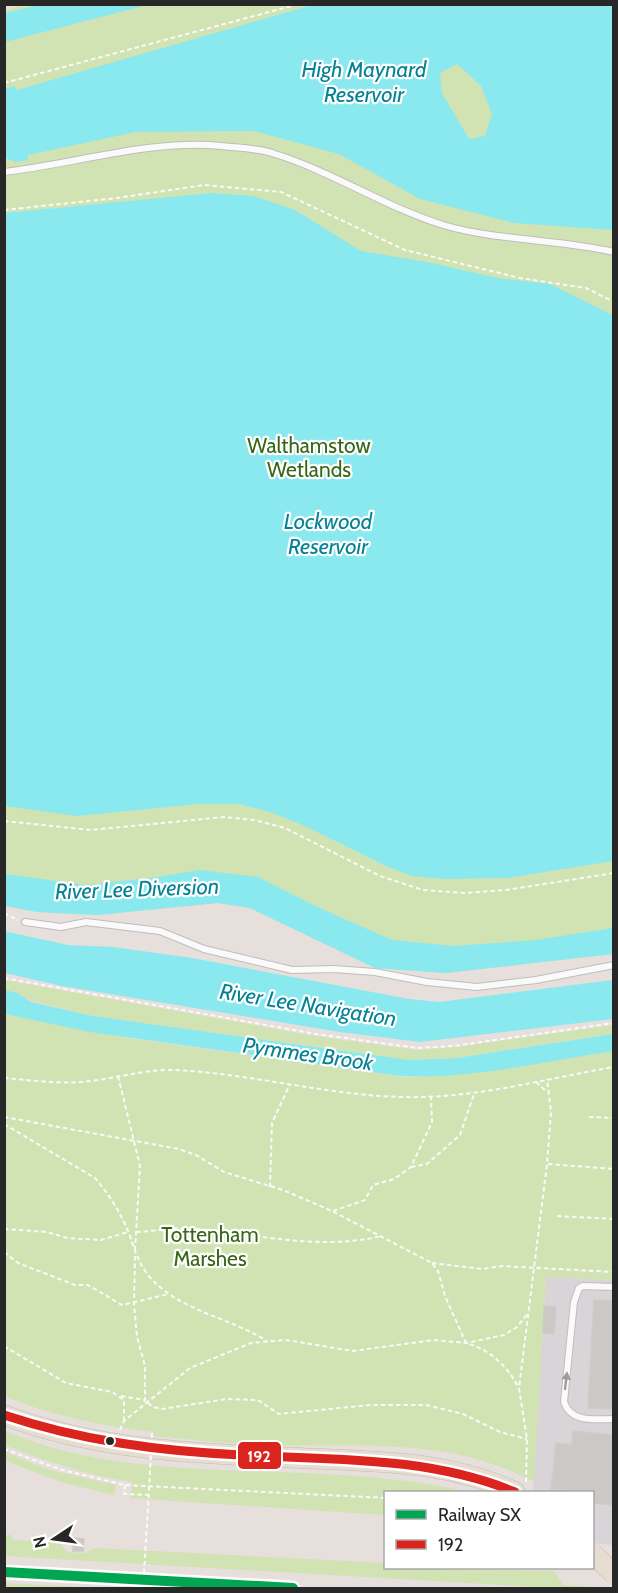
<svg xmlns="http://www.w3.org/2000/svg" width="618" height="1593" viewBox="0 0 618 1593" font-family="Cabin,sans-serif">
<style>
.industrial{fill:#d8d4d8}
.green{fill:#d1e3b2}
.water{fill:#89e9ee;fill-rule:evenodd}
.building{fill:#ccc8c6;stroke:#d1cbc8;stroke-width:1.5}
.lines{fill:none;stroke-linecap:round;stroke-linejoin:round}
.service-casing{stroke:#bfbdbe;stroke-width:8}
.primary-casing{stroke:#bfbcbb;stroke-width:21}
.path{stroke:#fbfafa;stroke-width:2;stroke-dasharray:4.5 3;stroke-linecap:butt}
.service{stroke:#fbfafa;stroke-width:6}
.primary{stroke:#e6dcd0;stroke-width:20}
.primary-bridge-casing{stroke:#bfbcbb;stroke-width:21;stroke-linecap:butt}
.path-bridge{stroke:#fbfafa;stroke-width:2;stroke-dasharray:4.5 3;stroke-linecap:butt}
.primary-bridge{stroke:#e6dcd0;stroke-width:20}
.bus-1-casing{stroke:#fff;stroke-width:14}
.bus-1{stroke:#dc241f;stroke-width:9}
.rail-1-casing{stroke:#fff;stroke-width:15}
.rail-1{stroke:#00a651;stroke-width:10}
.oneway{fill:#9c9b9b}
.bus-dot{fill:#272727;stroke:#fff;stroke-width:2}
.labels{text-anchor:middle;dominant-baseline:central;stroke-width:4.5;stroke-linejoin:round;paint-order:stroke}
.park-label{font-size:21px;fill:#376615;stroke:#fff}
.water-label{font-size:22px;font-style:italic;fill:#068295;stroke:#fff}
.line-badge{stroke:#fff;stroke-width:2}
.badge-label{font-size:16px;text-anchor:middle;font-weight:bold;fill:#fff}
</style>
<rect width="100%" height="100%" fill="#e6dfdc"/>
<polygon class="industrial" points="546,1277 613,1280 613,1545 593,1543 592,1492 533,1492"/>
<g class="green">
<polygon points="27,4 613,5 613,954 446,973 375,968 250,908 218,903 97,915 37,912 5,906 5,10"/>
<polygon points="5,980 315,1036 417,1050 454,1047 613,1025 613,1034 457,1058 409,1060 93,1016 31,1001 17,993 5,990"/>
<path d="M4 1013 127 1038 407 1077 459 1074 613 1051V1280L546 1277 534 1482C446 1435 359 1448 264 1445 227 1443 190 1440 154 1436L153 1432C103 1426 51 1416 5 1396Z"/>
<path d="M5 1431C144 1491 318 1456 468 1492H386L385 1515 130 1498 133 1482C87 1475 47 1462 5 1445Z"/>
<polygon points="5,1452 50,1470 116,1485 114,1495 64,1483 5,1461"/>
<polygon points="5,1535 11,1535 13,1540 59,1542 67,1552 86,1553 94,1548 385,1563 386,1568 554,1571 563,1585 613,1588 535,1587 5,1556"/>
<polygon points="4,1583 5,1583 106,1588 5,1588"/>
</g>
<g class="water">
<polygon points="39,5 39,4 147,5 5,42 5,13"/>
<path d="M312 5H613V230L514 223 420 199 339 154 254 131 136 132 28 155V160L16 162 5 158V89L15 86 17 90ZM457 64 481 86 492 114 485 136 469 139 442 93 440 73Z"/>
<polygon points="211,193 254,196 295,210 361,251 427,262 498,278 550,284 613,315 613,861 508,878 442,879 412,876 386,866 305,826 270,812 238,804 198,804 77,816 5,806 5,213"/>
<polygon points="200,870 258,877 315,906 392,940 453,946 536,940 613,928 613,954 446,973 375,968 250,908 218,903 97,915 37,912 5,906 5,874 85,885 151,878"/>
<polygon points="4,931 68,945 113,947 192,958 409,999 439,1002 613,980 613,1019 420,1042 340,1032 62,986 5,973"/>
<path d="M5 990 17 993 31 1002 93 1016 409 1060 457 1058 613 1034V1051C545 1061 461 1082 393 1075L90 1032 5 1014Z"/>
</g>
<g class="building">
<polygon points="594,1300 614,1301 614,1409 588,1408"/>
<polygon points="544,1306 556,1307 554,1334 543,1333"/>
<polygon points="573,1431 614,1435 614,1505 592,1503 592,1492 564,1492 564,1490 551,1489 556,1443 572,1445"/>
<polygon points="73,1538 84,1539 83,1551 73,1551"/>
</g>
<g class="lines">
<g class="service-casing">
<g id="service">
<path d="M4 172C74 164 152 139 221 146 238 148 259 148 275 154 333 172 385 207 443 225 498 241 558 239 614 252"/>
<polyline points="25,922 61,927 86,922 160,931 204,949 292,970 334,969 375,972 427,982 477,987 536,980 614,965"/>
<path d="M614 1287 583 1286 579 1288 574 1302 564 1402C571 1423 594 1419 614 1419"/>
</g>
</g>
<g class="primary-casing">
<path id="primary" d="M4 1415C107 1454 216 1454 324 1459 390 1462 453 1463 515 1492"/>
</g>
<g class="path">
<polyline points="4,83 299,4"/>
<polyline points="4,210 117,198 204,185 281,192 405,250 520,278 586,288 614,302"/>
<polyline points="4,821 91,830 224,817 254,820 285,828 380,876 423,890 465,893 506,890 614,873"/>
<polyline points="4,913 18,920"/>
<polyline points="4,978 316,1034 417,1048 454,1046 614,1023"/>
<polyline points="118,1076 140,1166 135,1250"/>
<path d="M4 1078C30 1080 56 1084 82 1082 114 1079 144 1069 176 1070 252 1074 326 1095 402 1097 475 1099 543 1079 614 1067"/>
<polyline points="536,1082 547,1092"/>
<path d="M4 1117 179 1149 196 1155 224 1172 283 1190 332 1211 432 1263 438 1271 445 1296 466 1343C491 1350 507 1366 519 1388"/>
<polyline points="589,1117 614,1118"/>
<path d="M4 1124 95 1178C109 1194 121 1214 129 1233 134 1248 138 1262 148 1275 178 1311 229 1317 267 1341"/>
<polyline points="548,1164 614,1169"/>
<polyline points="411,1167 427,1164 460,1135 474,1094"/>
<polyline points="270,1187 272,1123 290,1084"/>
<polyline points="333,1211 365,1200 373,1185 394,1179 411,1167 432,1122 431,1097"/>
<polyline points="557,1216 614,1219"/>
<polyline points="4,1229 47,1232 67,1238 101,1240 128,1232"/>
<path d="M136 1232C156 1231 176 1227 195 1229 259 1234 318 1251 382 1236"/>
<polyline points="4,1252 18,1263 75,1285 88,1285 122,1305 169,1294"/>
<polyline points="135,1256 134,1304 137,1337 145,1366 145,1405"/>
<polyline points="432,1263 482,1269 502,1266 614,1272"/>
<polyline points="4,1346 66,1383 112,1392 124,1400 124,1421"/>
<polyline points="121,1396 145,1400"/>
<polyline points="148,1403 153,1407 162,1409 227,1399 258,1400 279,1414 370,1405 426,1405 463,1414 500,1432 527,1439"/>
<polyline points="120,1430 124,1421 190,1368 251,1343 286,1340 353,1351 434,1340 466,1343 504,1335 517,1327 528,1313"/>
<polyline points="4,1449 62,1470 125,1485 386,1498"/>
<polyline points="526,1482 527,1439 519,1388 547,1164 551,1112 547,1079"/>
<polyline points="125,1485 124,1494 148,1495"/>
<polyline points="143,1588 149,1490"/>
</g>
<use href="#service" class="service"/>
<use href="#primary" class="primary"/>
<g class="primary-bridge-casing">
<polyline id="primary-bridge" points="592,1553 614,1574"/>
</g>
<polyline class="path-bridge" points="149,1490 152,1433"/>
<use href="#primary-bridge" class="primary-bridge"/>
<g class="bus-1-casing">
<path id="bus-1" d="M4 1415C82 1441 160 1451 241 1455 334 1460 428 1456 515 1492"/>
</g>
<use href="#bus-1" class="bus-1"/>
<g class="rail-1-casing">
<polyline id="rail-1" points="4,1572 293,1588"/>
</g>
<use href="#rail-1" class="rail-1"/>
</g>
<defs><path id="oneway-solid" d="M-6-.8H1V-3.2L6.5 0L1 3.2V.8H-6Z" transform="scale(1.5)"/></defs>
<use class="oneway" href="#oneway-solid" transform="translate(566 1381) rotate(-83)"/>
<circle class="bus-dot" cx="110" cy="1441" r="5"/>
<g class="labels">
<g class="park-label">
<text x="309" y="445">Walthamstow<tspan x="309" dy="24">Wetlands</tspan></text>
<text x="210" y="1234">Tottenham<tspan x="210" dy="24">Marshes</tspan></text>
</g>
<g class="water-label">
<text x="364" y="69">High Maynard<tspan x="364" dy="25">Reservoir</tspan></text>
<text x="328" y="521">Lockwood<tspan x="328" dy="25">Reservoir</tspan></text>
<text transform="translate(137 889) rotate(-2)">River Lee Diversion</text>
<text transform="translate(308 1005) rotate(9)">River Lee Navigation</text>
<text transform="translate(308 1054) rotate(8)">Pymmes Brook</text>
</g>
</g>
<rect class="line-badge" x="237" y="1441" width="45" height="29" rx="6" fill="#dc241f"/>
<g class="badge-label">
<text x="259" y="1462">192</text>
</g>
<rect width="618" height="1593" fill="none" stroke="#272727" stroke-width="12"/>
<rect x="384" y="1491" width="210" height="78" fill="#ffffff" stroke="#a9a9a9" stroke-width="1.5"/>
<rect x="396" y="1510" width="30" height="9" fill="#00a651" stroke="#a9a9a9" stroke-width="1.5"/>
<text x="438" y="1521" font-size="18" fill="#272727">Railway SX</text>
<rect x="396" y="1540" width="30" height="9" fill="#dc241f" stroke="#a9a9a9" stroke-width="1.5"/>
<text x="438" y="1551" font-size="18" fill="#272727">192</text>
<g transform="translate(54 1539) rotate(257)" stroke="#ffffff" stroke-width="4.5" paint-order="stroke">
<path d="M0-4.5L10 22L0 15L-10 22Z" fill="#272727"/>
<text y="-9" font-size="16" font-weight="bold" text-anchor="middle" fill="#272727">N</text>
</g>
</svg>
